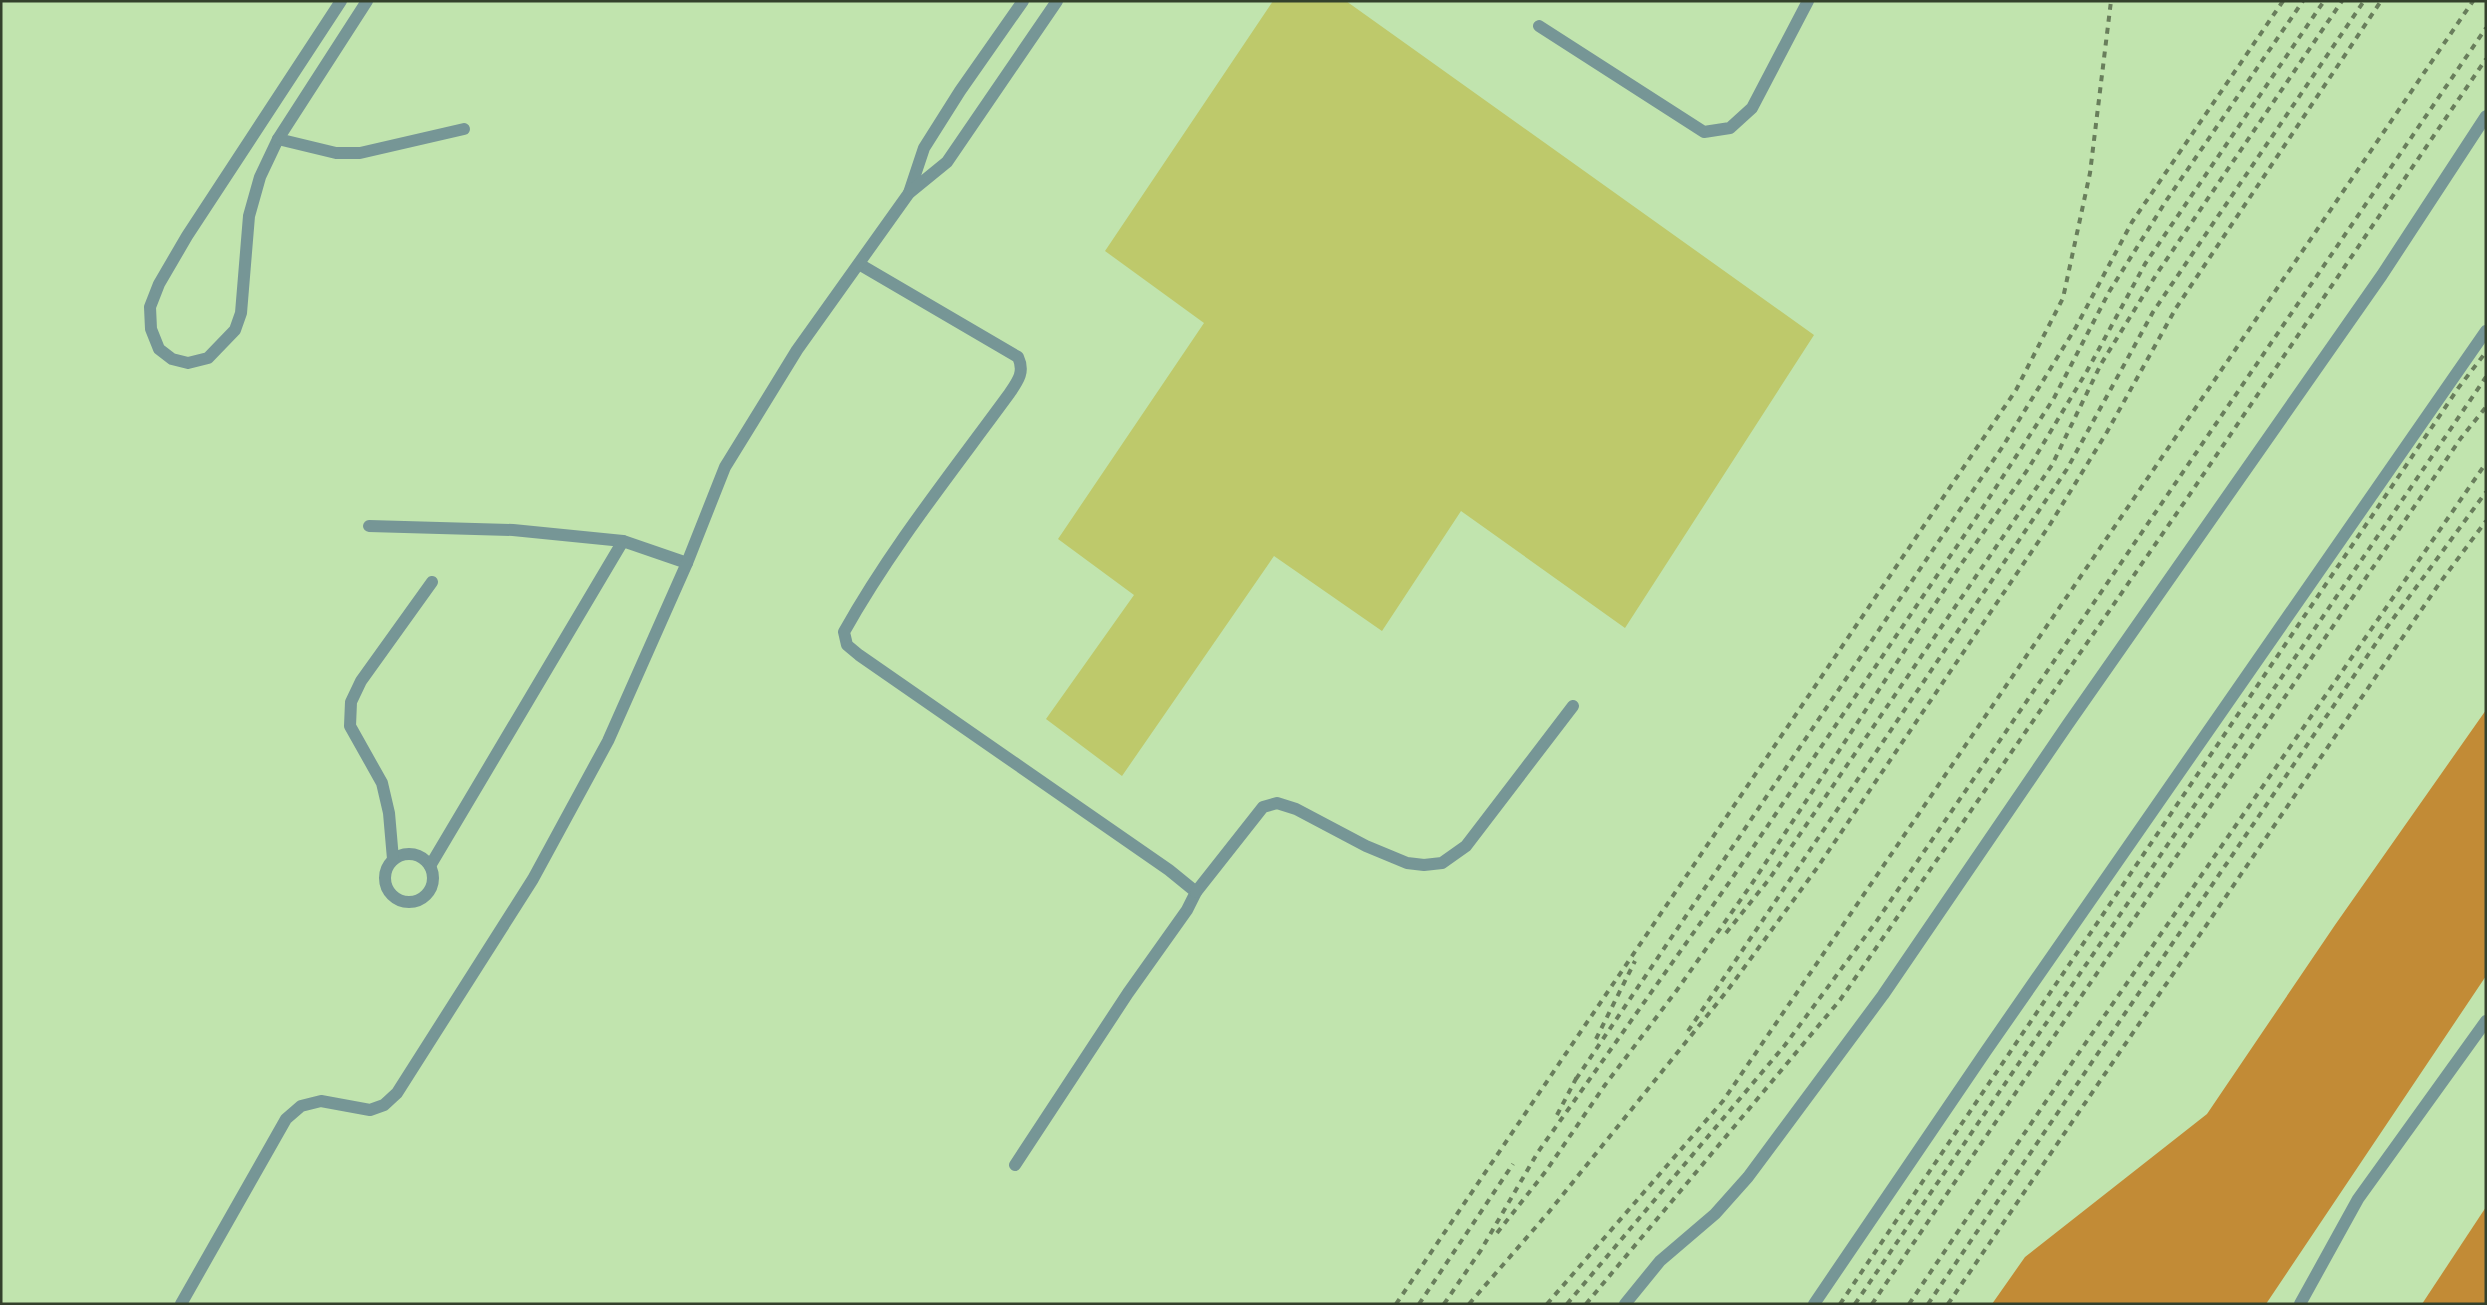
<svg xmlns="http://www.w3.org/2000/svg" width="2487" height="1305" viewBox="0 0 2487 1305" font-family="'Work Sans',sans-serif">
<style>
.forest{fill:#c28b36}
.building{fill:#bec96b}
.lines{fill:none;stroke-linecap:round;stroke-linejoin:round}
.minor{stroke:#769696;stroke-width:12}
.rail{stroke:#697e5c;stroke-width:4;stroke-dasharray:6 6;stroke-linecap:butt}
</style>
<rect width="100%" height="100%" fill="#c1e4ae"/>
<g class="forest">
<polygon points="2486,710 2486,976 2266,1304 1992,1304 2025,1257 2207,1114 2335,925"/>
<polygon points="2486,1207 2486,1304 2422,1304"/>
</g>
<polygon class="building" points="1273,1 1346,1 1814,335 1625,628 1461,511 1382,631 1274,556 1122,776 1046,719 1134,595 1058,539 1204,323 1105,251"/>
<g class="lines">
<g class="minor">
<polyline points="341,1 187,236 159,284 150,307 151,329 159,349 172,359 188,363 208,358 235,330 241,313 249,216 260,177 278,139 367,1"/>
<polyline points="1539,26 1704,132 1730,128 1752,108 1808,1"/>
<polyline points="278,139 336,153 360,153 464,129"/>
<polyline points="909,193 924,148 960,91 1023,1"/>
<path d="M859 264 1018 357C1025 372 1018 381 1009 394 952 472 891 548 844 632L847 645 859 655 1169 870 1196 892 1187 910 1128 993 1015 1165"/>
<polyline points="369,526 513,530 623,541"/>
<circle cx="409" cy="878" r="24"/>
<polyline points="393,859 389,813 382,783 350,726 351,702 361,681 432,582"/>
<polyline points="430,866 623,541 687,563"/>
<polyline points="1196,892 1263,807 1277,803 1296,809 1366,846 1407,863 1424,865 1442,863 1466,846 1573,706"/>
<polyline points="181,1304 286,1119 301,1106 321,1101 370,1110 384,1105 397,1093 533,879 608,741 687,563 725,467 754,420 797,350 909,193 947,162 1057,1"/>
<polyline points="1625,1304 1660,1261 1715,1214 1748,1177 1883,995 2068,724 2382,275 2486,116"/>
<polyline points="1814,1304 1986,1051 2486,331"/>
<polyline points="2300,1304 2358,1199 2486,1021"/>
</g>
<g class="rail">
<polyline points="1726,933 1770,878 2052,465 2101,364 2156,275 2342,1"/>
<polyline points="1688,1031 2067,469 2153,312 2364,1"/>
<polyline points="1596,1039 1635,961"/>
<polyline points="1576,1079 2003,446 2076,327 2132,222 2283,1"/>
<polyline points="1557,1115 1579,1073"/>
<polyline points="1497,1233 1546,1171 1605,1085 1677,990 1751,885 1962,563 2028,469 2087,371 2145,264 2324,1"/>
<polyline points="1396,1304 2016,390 2063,298 2090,173 2111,1"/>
<polyline points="1419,1304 1513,1164"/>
<polyline points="1444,1304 1481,1250 1538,1152 1733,877 1976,518 2054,398 2109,292 2166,201 2303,1"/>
<polyline points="1469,1304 1548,1213 1727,991 1817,868 2049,526 2107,432 2176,308 2381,1"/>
<polyline points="1547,1304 1723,1101 2473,1"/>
<polyline points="1567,1304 1785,1045 1876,922 2486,28"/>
<polyline points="1586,1304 1840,1000 2188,497 2486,59"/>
<polyline points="1840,1304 2459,387 2486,352"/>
<polyline points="1855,1304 2486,377"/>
<polyline points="1872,1304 2461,438 2486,407"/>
<polyline points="1909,1304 2078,1054 2486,463"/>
<polyline points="1928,1304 2387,627 2486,492"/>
<polyline points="1948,1304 2439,584 2486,521"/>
</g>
</g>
<rect width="2487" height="1305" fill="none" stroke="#34412c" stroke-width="5"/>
</svg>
